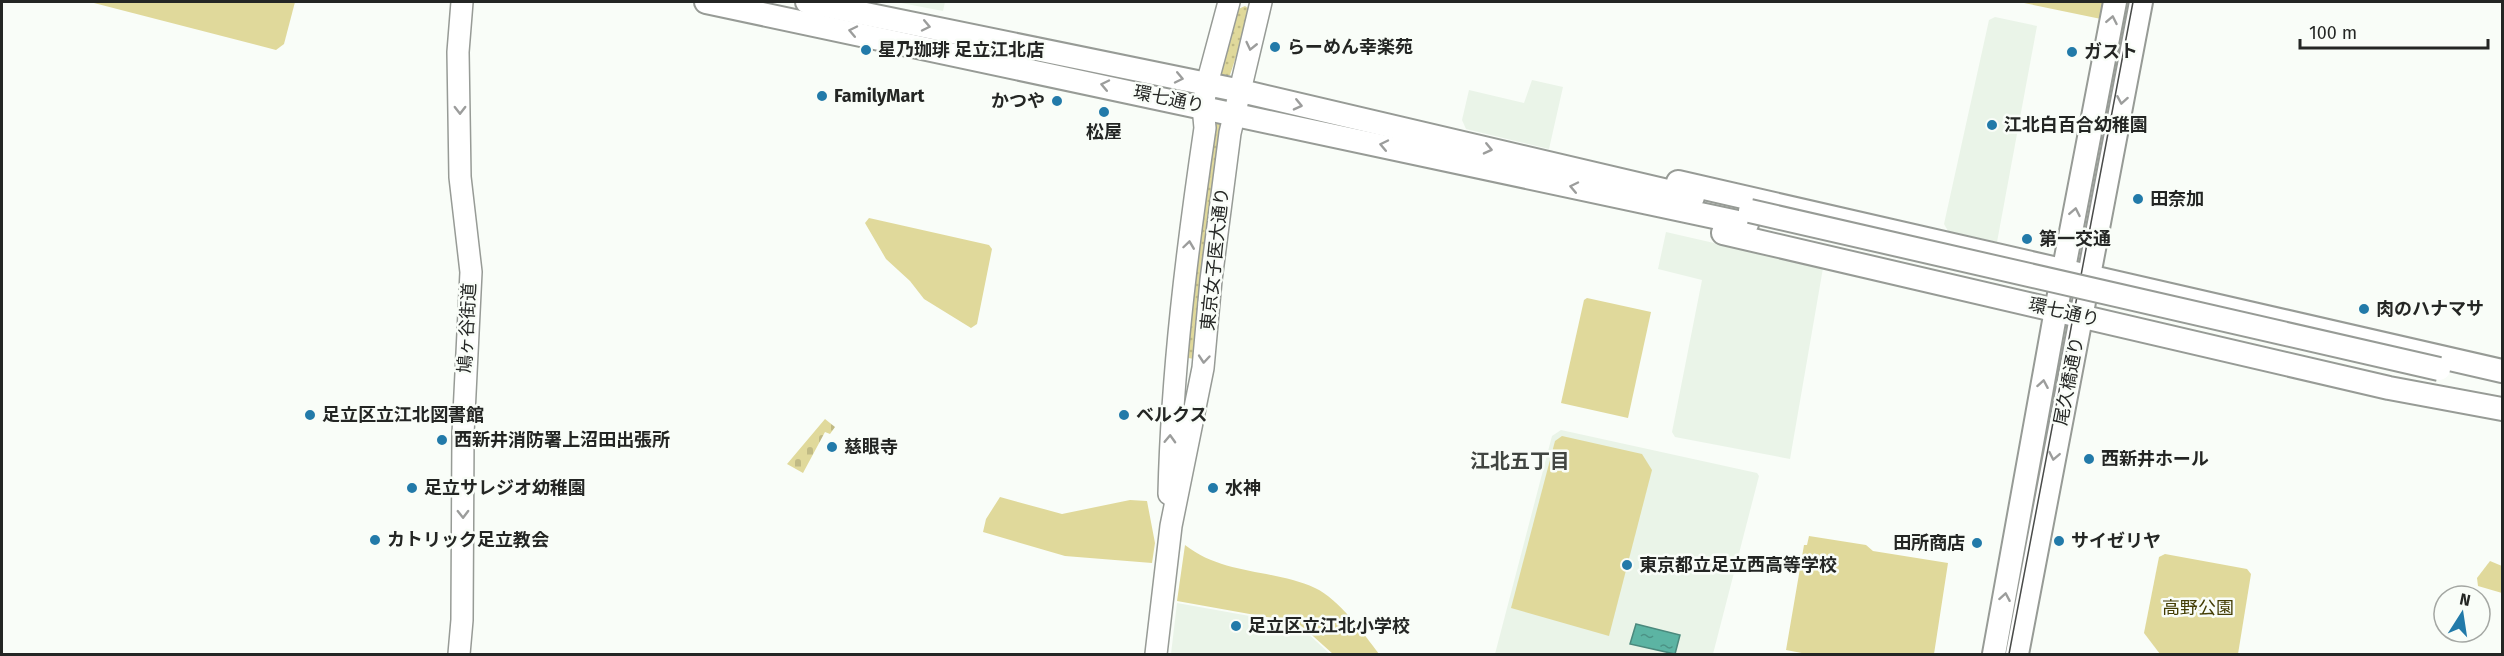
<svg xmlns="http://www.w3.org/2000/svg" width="2504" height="656" viewBox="0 0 2504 656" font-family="'Fira Sans','Noto Sans JP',sans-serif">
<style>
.built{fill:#eaf4e8}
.grass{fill:url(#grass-dots)}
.cemetery{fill:url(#cemetery-stones)}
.park{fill:#e0d99b}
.water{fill:url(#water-ripples);stroke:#4b897d;stroke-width:1.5}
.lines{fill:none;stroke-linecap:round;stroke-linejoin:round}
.secondary-casing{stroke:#979b96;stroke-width:24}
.primary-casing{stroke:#979b96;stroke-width:26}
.secondary{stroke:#fff;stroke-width:21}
.primary{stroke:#fff;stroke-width:22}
.tram{stroke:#4a4c4a;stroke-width:1.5}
.primary-bridge-casing{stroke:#979b96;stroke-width:26;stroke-linecap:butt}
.primary-bridge{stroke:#fff;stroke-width:22}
.oneway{stroke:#9c9d9c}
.poi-dot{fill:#227aa9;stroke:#f9fdf8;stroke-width:2}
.labels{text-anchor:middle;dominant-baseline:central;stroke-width:5;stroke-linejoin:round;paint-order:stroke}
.poi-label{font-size:18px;font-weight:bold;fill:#242624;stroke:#f9fdf8;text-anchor:start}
.street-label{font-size:18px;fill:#242624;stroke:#f9fdf8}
.park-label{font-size:18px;fill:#433d04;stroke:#f9fdf8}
.neighbourhood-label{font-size:20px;font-weight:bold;fill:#414541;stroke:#f9fdf8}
</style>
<defs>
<pattern id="grass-dots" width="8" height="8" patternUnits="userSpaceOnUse" patternTransform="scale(1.5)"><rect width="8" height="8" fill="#e0d99b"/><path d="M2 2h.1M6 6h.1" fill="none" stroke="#c0ba85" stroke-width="1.8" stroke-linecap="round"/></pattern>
<pattern id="cemetery-stones" width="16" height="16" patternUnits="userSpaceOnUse" patternTransform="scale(1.5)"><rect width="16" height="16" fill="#e0d99b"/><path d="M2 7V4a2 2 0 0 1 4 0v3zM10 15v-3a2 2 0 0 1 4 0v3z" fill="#c0ba85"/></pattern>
<pattern id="water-ripples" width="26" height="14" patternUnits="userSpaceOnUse" patternTransform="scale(1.5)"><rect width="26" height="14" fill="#5cb4a3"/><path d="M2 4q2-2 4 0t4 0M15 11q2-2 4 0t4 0" fill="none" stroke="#4c9285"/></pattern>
</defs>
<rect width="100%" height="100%" fill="#f9fdf8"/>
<g class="built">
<polygon points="896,2 945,2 943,11"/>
<polygon points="1995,17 2037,26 1997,242 1948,231 1944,224 1989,20"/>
<polygon points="1532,80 1563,87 1549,149 1466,129 1462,120 1469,90 1524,103"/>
<polygon points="1666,232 1823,268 1790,459 1675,437 1672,432 1702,280 1658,269"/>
<polygon points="1561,430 1757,473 1759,476 1713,654 1495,654 1552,436"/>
<polygon points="1177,603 1294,624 1303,629 1330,654 1171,654"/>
</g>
<g class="grass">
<polygon points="1245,6 1251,10 1249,17 1230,75 1221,75 1223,52 1236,10"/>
<polygon points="1216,120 1224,122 1194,359 1183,357"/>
</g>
<polygon class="cemetery" points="825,419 835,427 830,434 825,432 803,473 787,464"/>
<g class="park">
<polygon points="90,2 295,2 284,44 276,50"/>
<polygon points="2019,2 2105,2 2101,19"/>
<polygon points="869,218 989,245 992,249 977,324 971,328 924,299 910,281 886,259 865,223"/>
<polygon points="1587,298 1651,312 1628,418 1561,403 1584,300"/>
<polygon points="1562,436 1642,454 1652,470 1609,636 1511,608 1555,441"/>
<polygon points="1000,497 1062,514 1130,500 1147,501 1155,543 1152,563 1065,556 983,532 986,519"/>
<polygon points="1809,536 1866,545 1873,551 1948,563 1934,654 1807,654 1786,650 1804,545 1807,545"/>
<path d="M1185 545C1223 575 1273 569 1315 588 1339 599 1364 634 1379 654H1333L1304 628 1294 622 1177 601Z"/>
<polygon points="2165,554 2247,569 2251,574 2238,654 2160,654 2144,633 2159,557"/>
<polygon points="2490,561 2502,566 2502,593 2478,586 2477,578"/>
</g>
<polygon class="water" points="1636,624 1680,635 1675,654 1630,644"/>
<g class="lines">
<g class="secondary-casing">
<g id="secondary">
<path d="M1169 494C1172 370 1187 250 1205 128L1203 106 1207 84 1229 2"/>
<polyline points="459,654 462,620 463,434 471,272 460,177 458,52 462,2"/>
<polyline points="1156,654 1171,526 1203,368 1211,280 1230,133 1261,2"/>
</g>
</g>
<g class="primary-casing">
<g id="primary">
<polyline points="706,2 1747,224"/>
<polyline points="807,2 1241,91 1693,197"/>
<polyline points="1678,182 2502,371"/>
<polyline points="1723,233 2389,388 2502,409"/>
<polyline points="1994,654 2056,310 2115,2"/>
<polyline points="2017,654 2141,2"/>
</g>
</g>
<use href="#secondary" class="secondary"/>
<use href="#primary" class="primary"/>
<polyline class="tram" points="2009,654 2133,2"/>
<g class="primary-bridge-casing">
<polyline id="primary-bridge" points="1750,211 2439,369"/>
</g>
<use href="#primary-bridge" class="primary-bridge"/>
</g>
<defs><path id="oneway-chevron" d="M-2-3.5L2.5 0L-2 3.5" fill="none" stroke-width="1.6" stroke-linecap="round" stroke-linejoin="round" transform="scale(1.5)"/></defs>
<g class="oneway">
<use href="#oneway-chevron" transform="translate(2112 20) rotate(-79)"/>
<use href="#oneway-chevron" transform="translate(926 26) rotate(12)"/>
<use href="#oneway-chevron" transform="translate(853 31) rotate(-168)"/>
<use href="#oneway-chevron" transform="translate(1251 46) rotate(103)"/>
<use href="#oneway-chevron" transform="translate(1179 78) rotate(12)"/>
<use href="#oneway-chevron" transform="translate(1105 85) rotate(-168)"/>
<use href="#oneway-chevron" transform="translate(2122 100) rotate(100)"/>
<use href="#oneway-chevron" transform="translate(1298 105) rotate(13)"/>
<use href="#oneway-chevron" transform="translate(460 110) rotate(90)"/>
<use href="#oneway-chevron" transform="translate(1384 145) rotate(-168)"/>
<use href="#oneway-chevron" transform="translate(1488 149) rotate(13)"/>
<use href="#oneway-chevron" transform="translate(1574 187) rotate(-168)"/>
<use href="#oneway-chevron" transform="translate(2075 212) rotate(-79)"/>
<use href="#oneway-chevron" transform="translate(1189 245) rotate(-82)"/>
<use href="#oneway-chevron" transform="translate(1204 359) rotate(95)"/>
<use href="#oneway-chevron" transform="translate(2043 384) rotate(-80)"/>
<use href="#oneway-chevron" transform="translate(1170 439) rotate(-88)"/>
<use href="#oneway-chevron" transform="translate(2054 456) rotate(101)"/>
<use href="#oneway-chevron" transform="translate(463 514) rotate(89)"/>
<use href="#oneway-chevron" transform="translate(2005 597) rotate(-80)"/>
</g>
<g class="poi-dot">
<circle cx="1275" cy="47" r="6"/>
<circle cx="866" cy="50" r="6"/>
<circle cx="2072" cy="52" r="6"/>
<circle cx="822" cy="96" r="6"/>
<circle cx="1057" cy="101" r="6"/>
<circle cx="1104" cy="112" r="6"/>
<circle cx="1992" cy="125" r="6"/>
<circle cx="2138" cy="199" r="6"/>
<circle cx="2027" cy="239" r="6"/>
<circle cx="2364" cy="309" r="6"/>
<circle cx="310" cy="415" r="6"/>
<circle cx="1124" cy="415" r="6"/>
<circle cx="442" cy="440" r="6"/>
<circle cx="832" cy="447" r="6"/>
<circle cx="2089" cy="459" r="6"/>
<circle cx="412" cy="488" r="6"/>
<circle cx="1213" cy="488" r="6"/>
<circle cx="375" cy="540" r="6"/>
<circle cx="2059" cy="541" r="6"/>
<circle cx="1977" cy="543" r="6"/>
<circle cx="1627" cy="565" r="6"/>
<circle cx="1236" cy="626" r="6"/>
</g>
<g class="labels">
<g class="poi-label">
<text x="1287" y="47">らーめん幸楽苑</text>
<text x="878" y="50">星乃珈琲 足立江北店</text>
<text x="2084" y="52">ガスト</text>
<text x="834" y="96">FamilyMart</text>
<text x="1045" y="101" text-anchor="end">かつや</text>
<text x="2004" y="125">江北白百合幼稚園</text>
<text x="1104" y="132" text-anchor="middle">松屋</text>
<text x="2150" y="199">田奈加</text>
<text x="2039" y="239">第一交通</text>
<text x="2376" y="309">肉のハナマサ</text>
<text x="322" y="415">足立区立江北図書館</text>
<text x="1136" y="415">ベルクス</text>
<text x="454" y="440">西新井消防署上沼田出張所</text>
<text x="844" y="447">慈眼寺</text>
<text x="2101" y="459">西新井ホール</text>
<text x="424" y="488">足立サレジオ幼稚園</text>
<text x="1225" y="488">水神</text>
<text x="387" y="540">カトリック足立教会</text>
<text x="2071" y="541">サイゼリヤ</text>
<text x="1965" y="543" text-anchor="end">田所商店</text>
<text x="1639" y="565">東京都立足立西高等学校</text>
<text x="1248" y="626">足立区立江北小学校</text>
</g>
<g class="street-label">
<text transform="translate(1169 99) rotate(12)">環七通り</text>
<text transform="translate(1215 259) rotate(-84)">東京女子医大通り</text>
<text transform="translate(2064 312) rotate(13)">環七通り</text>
<text transform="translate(467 328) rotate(-87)">鳩ヶ谷街道</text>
<text transform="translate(2069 381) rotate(-79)">尾久橋通り</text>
</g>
<g class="park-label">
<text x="2198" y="608">高野公園</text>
</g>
<g class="neighbourhood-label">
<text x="1520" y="461">江北五丁目</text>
</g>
</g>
<rect width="2504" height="656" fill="none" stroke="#242624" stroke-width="6"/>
<g transform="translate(2462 614) rotate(12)"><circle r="28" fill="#f9fdf8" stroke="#a4a7a3" stroke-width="1.5"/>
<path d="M0-4.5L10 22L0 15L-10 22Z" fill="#227aa9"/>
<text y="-9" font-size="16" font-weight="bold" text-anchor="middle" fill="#242624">N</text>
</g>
<path d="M2300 39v9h188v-9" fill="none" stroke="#242624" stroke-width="3"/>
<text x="2309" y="39" font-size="18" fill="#242624" stroke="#f9fdf8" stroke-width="4.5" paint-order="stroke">100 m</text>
</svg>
